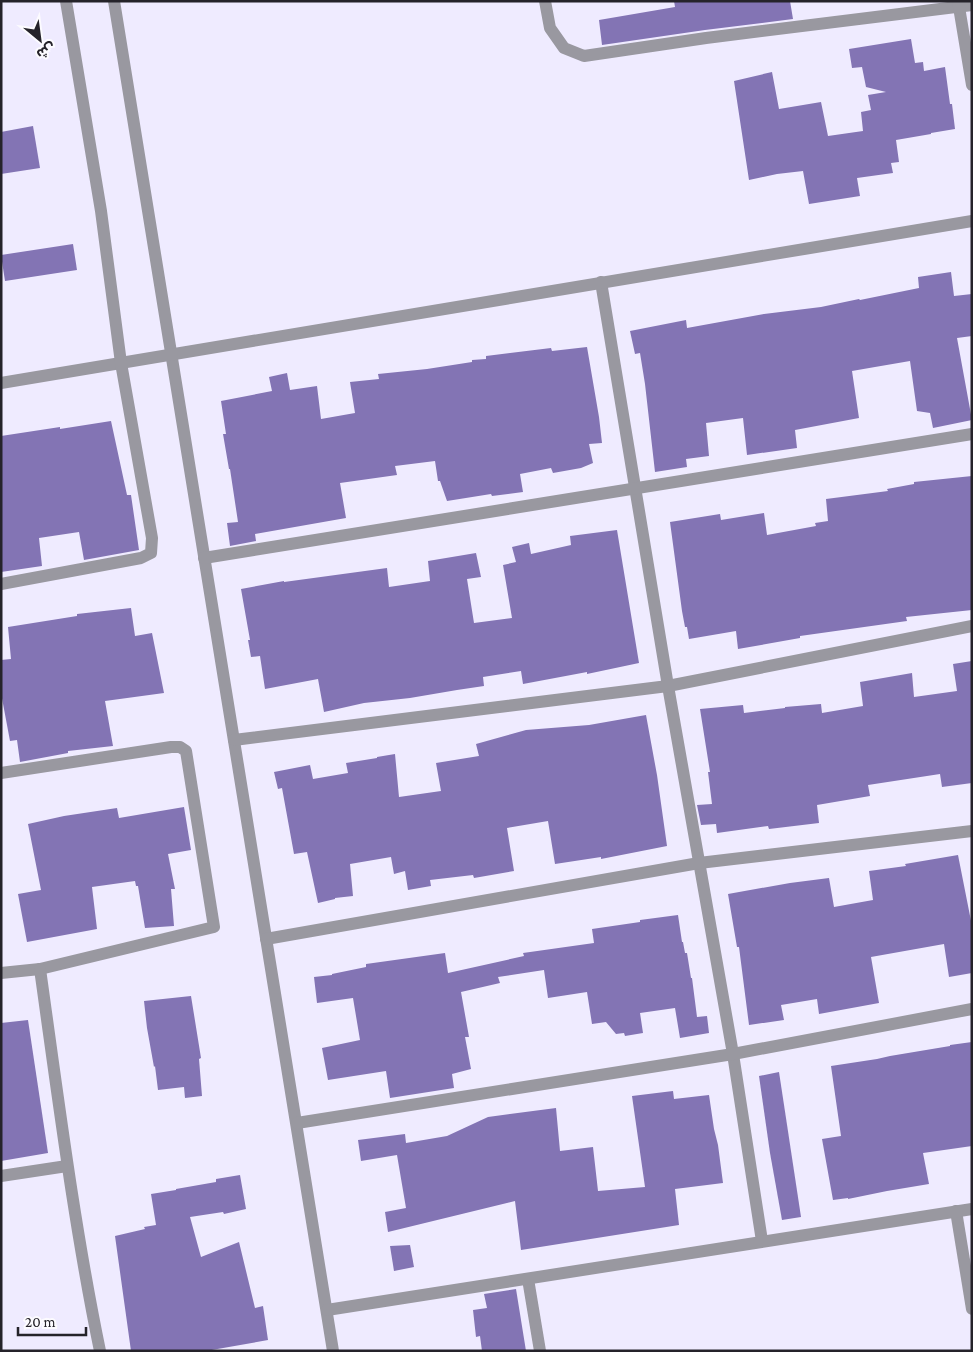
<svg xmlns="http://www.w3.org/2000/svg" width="973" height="1352" viewBox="0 0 973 1352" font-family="'Crimson Pro','Noto Sans Arabic',serif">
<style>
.building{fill:#8374b4}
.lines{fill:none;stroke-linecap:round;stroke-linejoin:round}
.street{stroke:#9998a0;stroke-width:12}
</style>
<rect width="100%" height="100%" fill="#efebff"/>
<g class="building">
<polygon points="674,1 790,1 793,19 705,30 602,45 599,20 675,7"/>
<polygon points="911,39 915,63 923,62 924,71 945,67 950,104 952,104 955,129 931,133 931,134 896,140 899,162 891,163 893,173 857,178 860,196 809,204 803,171 777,174 749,180 734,81 772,72 779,109 821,102 828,136 863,131 861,112 871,110 868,95 886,92 866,87 862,67 852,68 849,49"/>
<polygon points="33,126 40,168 1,174 1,132"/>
<polygon points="73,244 77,270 5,281 1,255"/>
<polygon points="951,272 954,296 972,294 972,336 957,338 972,420 933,428 930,413 917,411 910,361 875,367 852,371 859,418 795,430 797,448 747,455 743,418 706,423 709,456 686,459 687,467 655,472 645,384 640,353 635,354 630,331 686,320 687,328 764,314 821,307 859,299 860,300 919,288 918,277"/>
<polygon points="587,347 599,417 602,443 589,444 593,463 581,468 553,473 551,468 520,474 523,492 492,496 491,494 447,501 440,481 438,481 435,461 395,466 397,475 340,483 346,518 255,534 256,541 230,546 227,523 238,522 230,469 229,469 223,434 226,434 221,401 272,391 269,377 287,373 290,390 317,386 321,419 355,413 350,382 379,379 378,374 427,369 472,362 472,360 486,359 486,356 551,348 552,351"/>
<polygon points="111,421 127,495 131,495 139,550 84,560 79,532 39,538 42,566 1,572 1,436 60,427 60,429"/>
<polygon points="972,476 972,610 906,617 907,621 800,636 800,638 738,649 736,631 689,639 687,627 685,627 682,611 670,522 720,514 721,520 764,513 767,535 816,526 815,523 828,521 826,499 888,491 887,489 914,484 914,482"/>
<polygon points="617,530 639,663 587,674 587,672 523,684 521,671 483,677 484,686 457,690 410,698 364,703 324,712 318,679 265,689 260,656 251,657 248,640 250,640 241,589 284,581 284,582 387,568 389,587 430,581 428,561 476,553 481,577 467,579 474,623 512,618 503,565 516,562 512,547 529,543 531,554 571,545 570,536"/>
<polygon points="131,608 135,636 152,633 164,693 105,701 113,746 68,751 68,753 20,762 17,740 10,741 1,693 1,660 11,659 8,627 77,616 77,614"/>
<polygon points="972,661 972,783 942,787 940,774 868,785 870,796 817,805 819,823 769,829 768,826 717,833 716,824 701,825 697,805 712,804 708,772 710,772 700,709 743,705 744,713 785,708 785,707 821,704 822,713 863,706 860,682 912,673 914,697 957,691 953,664"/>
<polygon points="646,715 657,775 667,846 601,859 601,857 555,864 548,821 507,828 514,871 474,878 473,875 430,880 431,886 408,890 405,871 394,874 391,857 350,864 353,896 335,898 335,899 318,903 307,852 294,854 282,788 278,789 274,772 310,765 313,779 348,773 346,763 377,758 377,757 395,754 399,797 441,791 436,763 479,756 476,744 526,730 589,725"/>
<polygon points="184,807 191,850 168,854 175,889 171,889 174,926 145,928 138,886 136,886 135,881 92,887 97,929 27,942 18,894 41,890 28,824 64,816 117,808 119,818"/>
<polygon points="958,855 972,926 972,973 949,977 944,944 871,957 879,1003 819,1014 817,999 781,1005 784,1020 749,1025 739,947 737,947 728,894 790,883 829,878 834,907 873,900 869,871 906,866 905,864"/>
<polygon points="678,915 682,942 683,942 685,953 687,953 691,978 692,978 697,1017 707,1016 709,1033 680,1038 675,1008 640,1013 643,1033 625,1036 624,1033 616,1034 606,1022 592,1024 587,992 548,998 544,970 498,977 500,983 461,992 469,1037 465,1037 471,1069 452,1074 454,1088 390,1098 386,1071 328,1080 322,1048 360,1040 353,998 317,1003 314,977 332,975 332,974 366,967 366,964 445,953 448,973 524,956 523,953 594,943 592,929 640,922 640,920"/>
<polygon points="191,996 201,1058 199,1059 202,1096 185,1098 184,1087 158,1090 155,1066 154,1067 147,1028 144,1001"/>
<polygon points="28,1020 48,1153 1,1161 1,1023"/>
<polygon points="972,1042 972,1146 923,1153 929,1184 887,1191 848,1199 848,1198 833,1200 822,1139 841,1136 831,1066 877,1059 890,1056 950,1046 950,1045"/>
<polygon points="779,1072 801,1217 782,1220 770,1153 759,1076"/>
<polygon points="673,1091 674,1099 709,1095 714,1129 718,1145 723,1183 675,1189 679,1225 521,1250 515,1201 388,1232 385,1212 406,1208 397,1155 361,1161 358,1140 405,1134 406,1143 447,1136 488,1117 556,1108 560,1151 593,1147 598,1191 645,1187 632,1096"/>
<polygon points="240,1175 246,1209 224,1214 223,1212 190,1217 201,1257 239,1242 255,1308 263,1306 268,1340 206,1351 131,1351 115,1236 145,1229 144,1227 156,1225 151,1194 176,1190 176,1189 216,1182 216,1179"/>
<polygon points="410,1245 414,1267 394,1271 390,1246"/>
<polygon points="516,1289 526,1351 482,1351 480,1336 476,1337 473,1310 487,1308 484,1294"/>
</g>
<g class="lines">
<g class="street">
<polyline points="114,1 333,1351"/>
<polyline points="545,1 550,28 564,48 584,56 706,38 972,5"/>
<polyline points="958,1 972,85"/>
<polyline points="601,282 668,686 733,1054 762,1241"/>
<polyline points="1,383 972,221"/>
<polyline points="204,558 972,434"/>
<polyline points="1,584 141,558 151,553 152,538 121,363 101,211 66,1"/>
<polyline points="234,740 668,686 972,626"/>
<polyline points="1,773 171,747 180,747 186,751 214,927 40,969 1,973"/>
<polyline points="266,939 699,863 972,831"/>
<path d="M40 969C58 1097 74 1225 100 1351"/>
<polyline points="297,1123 733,1054 972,1009"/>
<polyline points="1,1176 67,1166"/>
<polyline points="956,1211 972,1309"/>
<polyline points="528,1279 540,1351"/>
<polyline points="327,1310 972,1209"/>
</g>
</g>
<rect width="973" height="1352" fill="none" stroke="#25232a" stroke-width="5"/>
<g transform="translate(40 40) rotate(151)" stroke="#fcfbff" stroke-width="4" paint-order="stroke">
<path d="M0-4L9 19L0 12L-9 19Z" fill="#25232a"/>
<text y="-8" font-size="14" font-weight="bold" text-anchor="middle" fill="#25232a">ش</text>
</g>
<path d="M18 1327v8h68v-8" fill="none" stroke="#25232a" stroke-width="2.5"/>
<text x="25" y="1327" font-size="15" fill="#25232a" stroke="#fcfbff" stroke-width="4" paint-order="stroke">20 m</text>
</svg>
